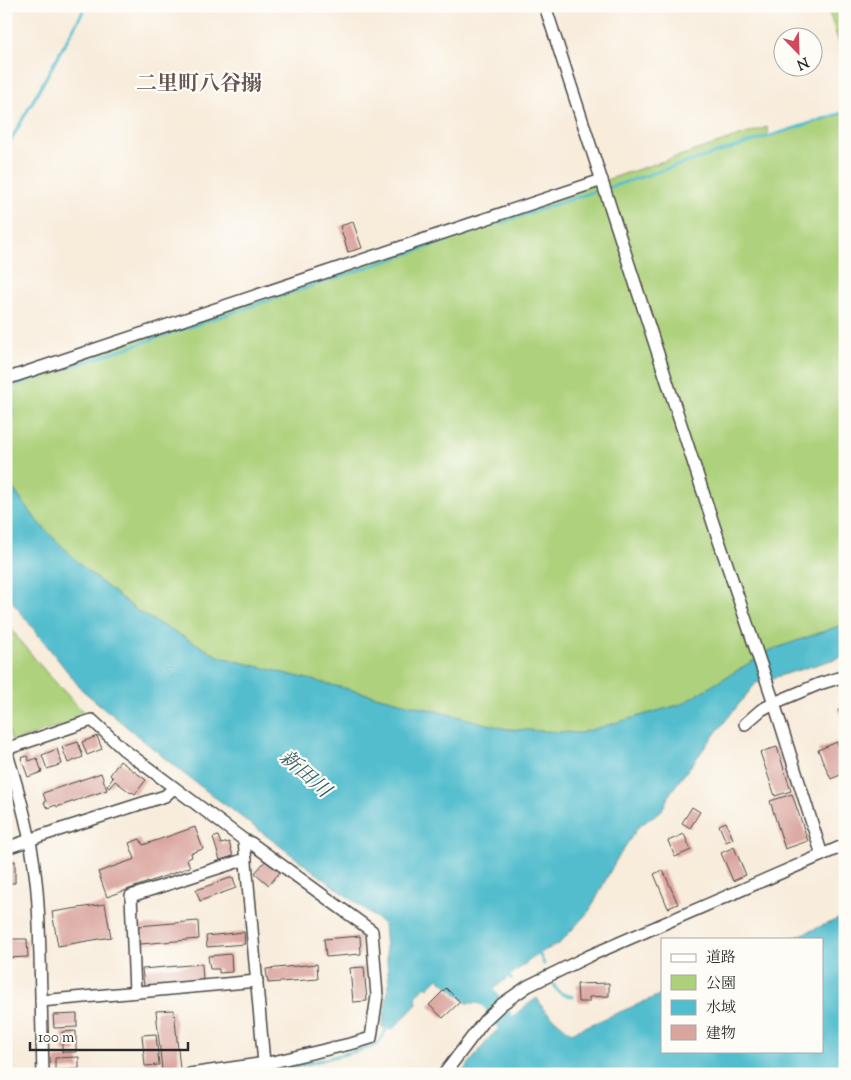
<svg xmlns="http://www.w3.org/2000/svg" width="851" height="1080" viewBox="0 0 851 1080" font-family="'Sorts Mill Goudy','Noto Serif JP',serif">
<style>
.green{fill:#add17b;stroke:#6c7e53}
.water{fill:#52bdce;stroke:#3e747c}
.lines{fill:none;stroke-linecap:round;stroke-linejoin:round}
.stream{stroke:#52bdce;stroke-width:3}
.river{stroke:#52bdce;stroke-width:19}
.building{fill:#daa59f}
.minor-casing{stroke:#4a4845;stroke-width:14}
.minor{stroke:#fff;stroke-width:11}
.labels{text-anchor:middle;dominant-baseline:central;stroke-width:4.5;stroke-linejoin:round;paint-order:stroke}
.water-label{font-size:20px;font-style:italic;fill:#395e64;stroke:#fdfcf7}
.quarter-label{font-size:21px;font-weight:bold;fill:#685654;stroke:#fdfcf7}
</style>
<rect width="100%" height="100%" fill="#fdfcf7"/>
<filter id="ink" filterUnits="userSpaceOnUse"><feTurbulence type="fractalNoise" baseFrequency=".02" numOctaves="2"/><feDisplacementMap in="SourceGraphic" scale="10" xChannelSelector="R" yChannelSelector="G"/><feConvolveMatrix kernelMatrix="1 2 1 2 8 2 1 2 1" color-interpolation-filters="sRGB"/></filter>
<filter id="wash" filterUnits="userSpaceOnUse"><feTurbulence type="fractalNoise" baseFrequency=".0096" numOctaves="4" result="noise"/><feDisplacementMap in="SourceGraphic" scale="20" xChannelSelector="R" yChannelSelector="G"/><feGaussianBlur stdDeviation="1.12" result="paint"/><feColorMatrix in="noise" values="0 0 0 0 0 0 0 0 0 0 0 0 0 0 0 0 0 1.4 0 .05"/><feComposite in="paint" operator="in"/></filter>
<g filter="url(#wash)">
<rect width="100%" height="100%" fill="#f8ecdb"/>
<g class="green">
<polygon points="827,6 845,6 845,61"/>
<polygon points="845,112 845,624 771,650 682,704 580,733 507,729 220,657 140,613 86,570 37,521 13,489 6,475 6,383 606,180 767,127 768,136"/>
<polygon points="6,620 17,637 45,671 88,717 12,742 6,723"/>
</g>
<g class="water">
<polygon points="6,475 13,489 37,521 86,570 140,613 220,657 507,729 580,733 682,704 771,650 845,624 845,656 756,683 718,730 670,793 662,810 638,827 615,862 590,910 559,944 539,953 493,989 496,994 485,1006 477,1003 467,1003 438,978 428,988 425,986 416,997 417,1004 392,1030 382,1027 389,985 384,924 184,774 82,690 14,604 6,590"/>
<polygon points="845,916 845,1074 461,1074 491,1036 518,1012 537,998 544,1010 571,1033 662,994 662,1051 822,1051 822,939 791,939"/>
</g>
<g class="lines">
<g class="stream">
<polyline points="6,149 86,6"/>
<polyline points="607,188 845,112"/>
<polyline points="6,424 12,423 13,386 601,189"/>
<polyline points="536,952 539,953 544,964"/>
<polyline points="506,975 512,979"/>
<path d="M554 985C558 994 564 995 573 997"/>
<polyline points="267,1074 372,1047 377,1045 389,1025"/>
</g>
<polyline class="river" points="476,980 505,1021 546,1074"/>
</g>
<g id="blocks">
<g class="building">
<polygon points="353,222 362,248 348,252 340,226"/>
<polygon points="845,707 845,726 838,710"/>
<polygon points="97,736 102,749 87,755 82,742"/>
<polygon points="78,742 83,757 68,763 62,747"/>
<polygon points="837,742 845,759 845,773 831,779 818,750"/>
<polygon points="777,747 791,791 775,796 760,752"/>
<polygon points="57,749 62,764 47,769 42,755"/>
<polygon points="27,756 29,761 37,758 42,772 28,777 21,758"/>
<polygon points="120,761 146,780 135,794 132,792 131,793 115,781 109,788 107,786 113,778 110,775"/>
<polygon points="101,773 107,790 57,807 56,805 48,808 47,806 46,807 44,802 46,802 43,793"/>
<polygon points="792,794 808,841 785,849 770,801"/>
<polygon points="692,807 700,812 690,828 682,823"/>
<polygon points="726,822 733,839 726,842 719,825"/>
<polygon points="195,827 203,849 191,853 192,857 187,859 190,867 107,897 98,872 135,859 129,843 140,839 143,845"/>
<polygon points="684,834 691,850 675,857 668,841"/>
<polygon points="218,836 221,844 229,842 233,856 220,860 213,838"/>
<polygon points="734,847 746,875 733,881 721,853"/>
<polygon points="266,860 280,872 269,885 255,873"/>
<polygon points="15,861 15,883 6,883 6,862"/>
<polygon points="663,870 678,904 668,908 654,874"/>
<polygon points="233,877 236,888 200,901 196,890"/>
<polygon points="105,904 111,937 58,946 52,912"/>
<polygon points="198,921 199,939 140,944 138,926"/>
<polygon points="244,932 245,944 207,947 206,936"/>
<polygon points="360,936 361,954 326,957 324,939"/>
<polygon points="6,939 27,939 28,957 6,958"/>
<polygon points="231,954 232,972 219,973 219,969 210,969 208,956"/>
<polygon points="202,964 203,981 144,986 142,969"/>
<polygon points="317,964 318,979 268,983 266,969"/>
<polygon points="364,967 367,1001 353,1002 350,968"/>
<polygon points="609,983 609,996 589,997 589,1002 578,1002 577,984"/>
<polygon points="446,988 460,1002 443,1018 429,1005"/>
<polygon points="174,1010 180,1069 162,1070 156,1011"/>
<polygon points="77,1014 77,1027 54,1028 53,1015"/>
<polygon points="76,1031 76,1052 62,1052 62,1032"/>
<polygon points="156,1034 159,1065 145,1066 142,1035"/>
<polygon points="79,1057 79,1069 55,1070 55,1058"/>
</g>
</g>
</g>
<g filter="url(#ink)">
<use href="#blocks" fill-opacity="0" stroke="#4a4845" stroke-width="1"/>
<g class="lines">
<g class="minor-casing">
<g id="minor">
<polyline points="545,6 715,529 774,703 822,855"/>
<polyline points="6,379 602,180"/>
<polyline points="745,724 761,710 774,703 819,684 845,676"/>
<polyline points="6,749 92,720 123,749 244,840 251,843 372,931 377,996 371,1038 354,1043 273,1062 190,1074"/>
<path d="M6 751C19 791 30 831 35 873 39 900 39 928 40 956 41 995 42 1035 43 1074"/>
<polyline points="244,840 264,1063"/>
<polyline points="6,848 30,840 40,836 165,796 174,788"/>
<polyline points="135,992 131,896 246,859"/>
<polyline points="41,1001 257,981"/>
<polyline points="444,1074 485,1020 502,1004 528,986 589,956 845,845"/>
</g>
</g>
<use href="#minor" class="minor"/>
</g>
</g>
<g class="labels">
<g class="water-label">
<text transform="translate(304 775) rotate(41)">新田川</text>
</g>
<g class="quarter-label">
<text x="199" y="85">二里町八谷搦</text>
</g>
</g>
<rect width="851" height="1080" fill="none" stroke="#fdfcf7" stroke-width="25"/>
<rect x="661" y="938" width="162" height="115" fill="#fdfcf7" stroke="#a9a8a5"/>
<rect x="671" y="954" width="25" height="8" fill="#ffffff" stroke="#a9a8a5"/>
<text x="706" y="962" font-size="15" fill="#2b2b2b">道路</text>
<rect x="671" y="975" width="25" height="15" fill="#add17b" stroke="#a9a8a5"/>
<text x="706" y="988" font-size="15" fill="#2b2b2b">公園</text>
<rect x="671" y="1000" width="25" height="15" fill="#52bdce" stroke="#a9a8a5"/>
<text x="706" y="1012" font-size="15" fill="#2b2b2b">水域</text>
<rect x="671" y="1025" width="25" height="15" fill="#daa59f" stroke="#a9a8a5"/>
<text x="706" y="1038" font-size="15" fill="#2b2b2b">建物</text>
<g transform="translate(798 52) rotate(157)"><circle r="24" fill="#fdfcf7" stroke="#a9a8a5"/>
<path d="M0-4L9 19L0 12L-9 19Z" fill="#d1495b"/>
<text y="-8" font-size="14" font-weight="bold" text-anchor="middle" fill="#2b2b2b">N</text>
</g>
<path d="M30 1042v8h158v-8" fill="none" stroke="#2b2b2b" stroke-width="2.5"/>
<text x="38" y="1042" font-size="15" fill="#2b2b2b" stroke="#fdfcf7" stroke-width="4" paint-order="stroke">100 m</text>
</svg>
